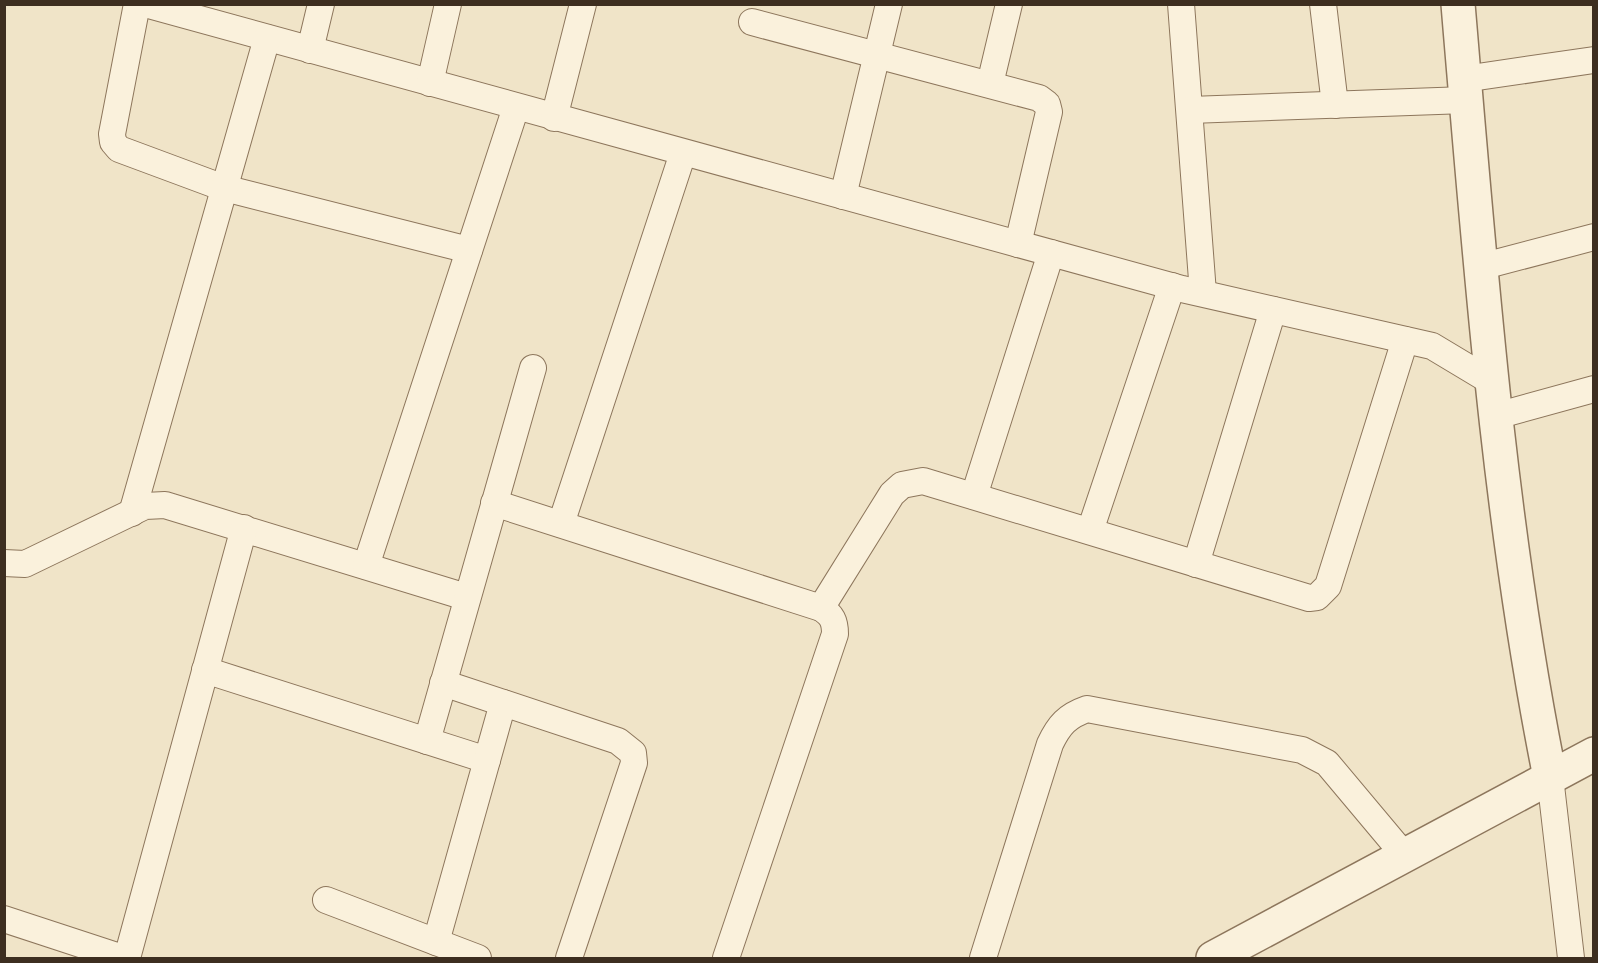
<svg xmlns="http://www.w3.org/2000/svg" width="1598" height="963" viewBox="0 0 1598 963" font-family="'Roboto Serif',serif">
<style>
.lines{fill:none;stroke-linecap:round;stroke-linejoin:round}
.minor-casing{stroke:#8d765c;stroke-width:28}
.tertiary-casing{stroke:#8d765c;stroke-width:36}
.minor{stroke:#faf1dc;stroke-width:26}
.tertiary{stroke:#faf1dc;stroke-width:33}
</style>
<rect width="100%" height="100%" fill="#f0e4c8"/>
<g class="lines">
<g class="minor-casing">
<g id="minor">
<polyline points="137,4 112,134 113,142 119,149 224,188 469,250"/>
<polyline points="145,4 1182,289 1432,346 1492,382"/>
<polyline points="1181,4 1203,293"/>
<polyline points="1323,4 1335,105"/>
<polyline points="752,22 1039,98 1047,104 1049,112 1018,244"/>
<polyline points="310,50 321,4"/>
<polyline points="1464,79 1594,60"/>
<polyline points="430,83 448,4"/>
<polyline points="990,84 1009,4"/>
<polyline points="1190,110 1466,100"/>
<polyline points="554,118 583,4"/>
<polyline points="843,196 889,4"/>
<polyline points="1480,267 1594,237"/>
<polyline points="1496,416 1594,389"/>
<polyline points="974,496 1051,253"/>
<path d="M494 503 821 608C832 615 835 621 835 634L726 958"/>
<polyline points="132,513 267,38"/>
<polyline points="561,524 683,153"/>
<polyline points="1090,531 1172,286"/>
<polyline points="4,563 25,564 145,506 165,505 466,597"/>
<polyline points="1196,564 1273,310"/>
<polyline points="366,566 516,107"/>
<polyline points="821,608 892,494 902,485 923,481 1309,598 1317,597 1328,586 1405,340"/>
<polyline points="205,670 487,760"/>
<polyline points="443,683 618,741 633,753 634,763 569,958"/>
<polyline points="427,741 533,368"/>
<polyline points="1550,777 1571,958"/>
<polyline points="326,900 478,958"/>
<polyline points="4,919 123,958"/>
<polyline points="436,942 503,703"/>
<polyline points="127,958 244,528"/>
<path d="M983 958 1050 744C1059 725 1067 716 1087 709L1302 750 1327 763 1405 856"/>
</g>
</g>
<g class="tertiary-casing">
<g id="tertiary">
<path d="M1458 4C1480 263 1499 523 1550 777"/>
<polyline points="1213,958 1594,754"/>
</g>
</g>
<use href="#minor" class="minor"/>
<use href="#tertiary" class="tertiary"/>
</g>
<rect width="1598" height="963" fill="none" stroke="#3d2e20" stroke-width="12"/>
</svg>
